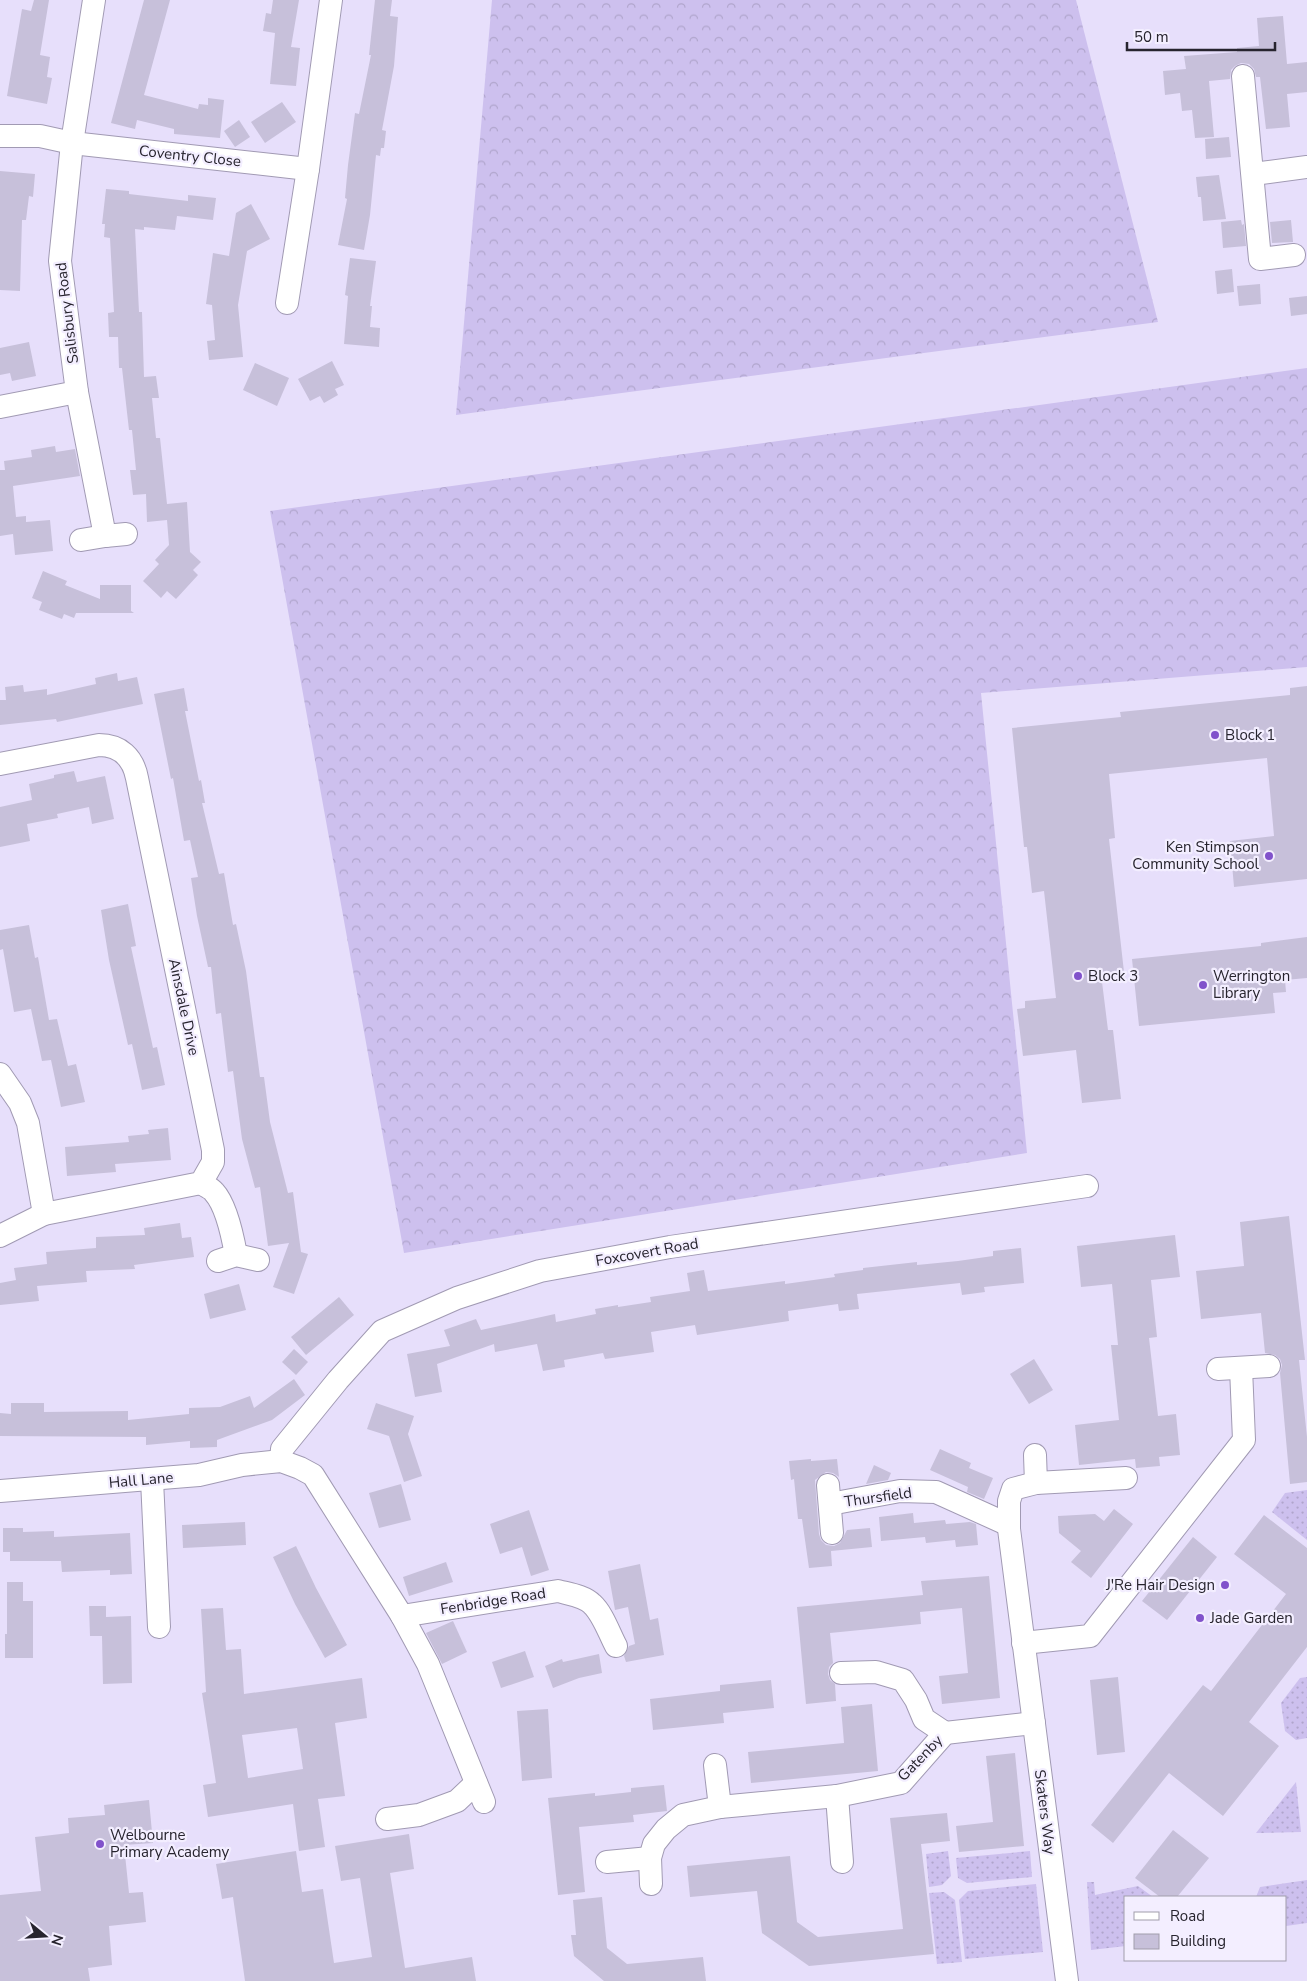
<svg xmlns="http://www.w3.org/2000/svg" width="1307" height="1981" viewBox="0 0 1307 1981" font-family="'Nunito Sans',sans-serif">
<style>
.grass{fill:url(#grass-dots)}
.forest{fill:url(#forest-crowns)}
.building{fill:#c7c0da;fill-rule:evenodd}
.lines{fill:none;stroke-linecap:round;stroke-linejoin:round}
.street-casing{stroke:#a19ab3;stroke-width:24}
.street{stroke:#fff;stroke-width:22}
.poi-dot{fill:#8152cb;stroke:#f3eeff;stroke-width:2}
.labels{text-anchor:middle;dominant-baseline:central;stroke-width:4.5;stroke-linejoin:round;paint-order:stroke}
.street-label{font-size:15px;fill:#27242e;stroke:#f3eeff}
.poi-label{font-size:15px;fill:#27242e;stroke:#f3eeff;text-anchor:start}
</style>
<defs>
<pattern id="grass-dots" width="8" height="8" patternUnits="userSpaceOnUse" patternTransform="scale(1.25)"><rect width="8" height="8" fill="#cdc0ee"/><path d="M2 2h.1M6 6h.1" fill="none" stroke="#b0a5cc" stroke-width="1.8" stroke-linecap="round"/></pattern>
<pattern id="forest-crowns" width="20" height="18" patternUnits="userSpaceOnUse" patternTransform="scale(1.25)"><rect width="20" height="18" fill="#cdc0ee"/><path d="M2 6a3 3 0 1 1 6 0M12 15a3 3 0 1 1 6 0" fill="none" stroke="#b0a5cc"/></pattern>
</defs>
<rect width="100%" height="100%" fill="#e7dffb"/>
<g class="grass">
<polygon points="1307,1490 1307,1540 1272,1512 1285,1493"/>
<polygon points="1307,1677 1307,1738 1296,1740 1285,1731 1281,1703 1300,1678"/>
<polygon points="1296,1782 1301,1832 1256,1833"/>
<polygon points="948,1851 951,1876 942,1885 929,1887 926,1854"/>
<polygon points="1030,1851 1032,1877 967,1883 958,1878 956,1858"/>
<polygon points="1307,1880 1307,1923 1286,1926 1286,1897 1256,1897 1260,1887"/>
<polygon points="1087,1882 1094,1882 1095,1895 1138,1886 1153,1897 1126,1897 1126,1946 1091,1950"/>
<polygon points="1036,1884 1043,1952 965,1959 959,1900 968,1891"/>
<polygon points="944,1892 955,1900 962,1962 937,1964 929,1893"/>
</g>
<g class="forest">
<polygon points="492,0 1076,0 1158,322 456,415"/>
<polygon points="1307,368 1307,667 981,693 1027,1153 404,1253 270,511"/>
</g>
<g class="building">
<polygon points="34,0 49,0 40,55 50,57 47,77 52,78 47,104 7,96 22,9 31,11"/>
<polygon points="144,0 170,0 144,95 198,109 199,104 208,105 208,98 224,100 220,138 174,134 174,129 137,120 135,129 111,123"/>
<polygon points="273,0 299,0 291,47 300,48 296,86 270,84 275,33 263,31 266,13 271,14"/>
<polygon points="375,0 392,0 390,16 398,17 394,66 382,130 386,131 384,148 381,148 380,156 376,155 370,215 364,250 338,245 347,199 345,198 348,165 355,113 359,114 371,55 369,55"/>
<polygon points="1283,16 1287,64 1307,62 1307,92 1287,94 1290,127 1266,129 1260,77 1256,77 1254,69 1249,64 1241,63 1235,66 1231,70 1230,79 1209,81 1214,137 1195,138 1192,110 1182,111 1180,93 1165,95 1163,71 1186,69 1184,56 1237,52 1237,48 1259,46 1257,18"/>
<polygon points="282,102 296,122 265,143 251,122"/>
<polygon points="239,120 250,137 235,147 224,131"/>
<polygon points="1229,137 1231,157 1206,159 1205,139"/>
<polygon points="0,171 35,174 33,197 29,196 26,220 22,220 20,291 0,290"/>
<polygon points="1219,175 1226,219 1203,221 1201,197 1198,197 1196,177"/>
<polygon points="106,189 129,191 129,194 188,201 188,195 216,198 213,220 177,216 175,230 144,227 144,230 135,229 139,312 142,312 144,377 156,376 159,398 152,398 156,438 160,438 167,504 187,502 190,552 201,562 193,570 198,575 176,599 167,591 161,598 143,581 159,564 155,560 169,545 167,520 147,522 146,494 133,495 130,470 136,470 132,430 129,430 122,368 119,368 118,337 109,337 108,313 114,312 110,238 104,237 105,224 102,224"/>
<polygon points="251,204 270,239 247,251 238,305 243,357 209,360 207,341 215,340 212,305 206,304 213,253 229,256 236,213"/>
<polygon points="1241,220 1242,225 1244,224 1246,246 1223,248 1221,222"/>
<polygon points="1291,220 1293,242 1272,243 1270,222"/>
<polygon points="350,258 376,261 370,306 372,306 370,327 380,328 379,347 344,344 348,296 345,295"/>
<polygon points="1232,269 1234,292 1217,294 1215,271"/>
<polygon points="1260,284 1261,304 1239,306 1237,286"/>
<polygon points="1307,296 1307,314 1291,316 1289,298"/>
<polygon points="29,342 36,376 12,381 10,373 0,375 0,348"/>
<polygon points="332,361 344,385 335,389 338,395 324,403 320,396 310,401 298,379"/>
<polygon points="255,363 289,378 277,406 243,390"/>
<polygon points="55,446 56,452 75,449 80,476 13,486 16,517 26,516 26,522 50,520 53,551 15,555 13,534 0,536 0,470 5,470 4,461 32,457 31,450"/>
<polygon points="43,571 67,581 65,585 100,599 100,585 131,585 131,611 134,613 76,613 74,618 64,614 62,619 39,610 42,602 32,598"/>
<polygon points="117,673 118,681 137,677 143,704 57,722 56,719 0,725 0,700 6,700 5,687 23,685 24,692 47,689 47,695 96,684 95,678"/>
<polygon points="1307,686 1307,879 1234,887 1230,841 1274,836 1267,758 1109,774 1115,838 1109,839 1124,972 1101,974 1108,1030 1113,1030 1121,1099 1082,1103 1076,1050 1023,1056 1017,1009 1025,1008 1025,1001 1056,998 1044,891 1032,893 1027,847 1024,847 1012,728 1121,717 1120,712 1290,695 1290,688"/>
<polygon points="184,688 188,711 185,711 199,781 201,780 205,803 202,803 219,874 224,873 233,925 236,924 246,971 260,1077 264,1077 270,1122 288,1193 293,1192 301,1252 308,1254 294,1294 273,1287 289,1243 268,1246 260,1187 255,1188 242,1139 233,1071 228,1072 221,1013 216,1014 211,967 208,967 197,916 191,878 198,877 190,840 184,841 173,778 171,779 154,694"/>
<polygon points="74,771 77,782 105,776 114,819 92,824 89,807 57,814 58,818 27,824 30,841 0,847 0,807 32,800 29,784 54,778 54,775"/>
<polygon points="128,904 136,946 131,947 153,1048 157,1047 165,1085 142,1090 132,1044 128,1045 109,960 101,910"/>
<polygon points="29,925 35,958 38,957 49,1020 57,1019 68,1066 76,1064 85,1102 61,1107 51,1060 42,1061 31,1009 14,1012 3,949 0,950 0,930"/>
<polygon points="1307,937 1307,978 1285,980 1286,992 1273,993 1275,1013 1139,1026 1132,959 1261,946 1261,943"/>
<polygon points="168,1128 171,1160 115,1164 116,1172 67,1176 65,1147 129,1142 128,1136 149,1134 148,1130"/>
<polygon points="1289,1216 1305,1360 1299,1360 1307,1437 1307,1482 1290,1484 1280,1373 1282,1365 1280,1359 1275,1355 1265,1353 1261,1313 1201,1319 1196,1271 1244,1266 1240,1222"/>
<polygon points="180,1223 182,1238 191,1237 194,1257 134,1265 135,1269 86,1271 87,1282 37,1286 39,1301 0,1305 0,1283 16,1280 14,1268 47,1264 46,1252 96,1248 96,1237 145,1235 144,1228"/>
<polygon points="1175,1235 1180,1277 1151,1280 1157,1337 1149,1338 1158,1416 1176,1414 1180,1455 1159,1457 1160,1466 1136,1468 1135,1459 1079,1465 1075,1425 1119,1420 1111,1345 1118,1345 1112,1284 1081,1287 1077,1246"/>
<polygon points="1021,1248 1024,1283 984,1287 985,1292 962,1295 960,1283 857,1294 859,1309 839,1311 838,1304 788,1311 789,1321 697,1335 695,1325 651,1332 654,1352 605,1359 603,1353 564,1360 565,1367 543,1371 537,1344 495,1352 494,1344 437,1364 442,1392 415,1397 407,1354 450,1346 444,1330 476,1319 481,1330 555,1314 556,1322 596,1314 595,1309 618,1305 618,1307 651,1302 650,1297 690,1291 687,1273 704,1270 708,1291 785,1281 785,1284 835,1277 834,1274 863,1270 863,1268 917,1262 917,1265 958,1261 993,1256 993,1251"/>
<polygon points="239,1284 246,1310 210,1319 204,1294"/>
<polygon points="339,1297 354,1315 306,1355 291,1337"/>
<polygon points="294,1349 308,1362 296,1375 282,1362"/>
<polygon points="1034,1359 1053,1390 1029,1404 1010,1374"/>
<polygon points="294,1379 305,1395 272,1420 217,1440 217,1447 190,1448 190,1441 146,1445 146,1437 0,1436 0,1413 11,1414 11,1403 44,1403 44,1412 128,1411 128,1420 189,1414 189,1408 220,1407 250,1396 254,1408"/>
<polygon points="376,1403 414,1416 408,1434 422,1476 404,1482 389,1436 367,1429"/>
<polygon points="940,1449 971,1463 969,1468 993,1478 984,1499 967,1492 968,1487 930,1470"/>
<polygon points="811,1459 811,1461 837,1459 839,1477 833,1473 826,1472 815,1480 819,1534 821,1540 826,1545 834,1546 840,1543 847,1530 870,1528 872,1547 831,1551 832,1566 809,1568 802,1519 798,1519 794,1479 791,1480 789,1461"/>
<polygon points="874,1465 891,1473 888,1480 866,1484"/>
<polygon points="401,1484 411,1520 379,1528 369,1493"/>
<polygon points="1114,1509 1133,1524 1091,1578 1071,1562 1081,1551 1059,1533 1058,1516 1095,1514 1104,1521"/>
<polygon points="529,1510 549,1570 531,1576 522,1547 500,1554 490,1524"/>
<polygon points="913,1513 914,1523 945,1520 946,1524 970,1522 976,1524 978,1545 956,1547 955,1540 926,1543 925,1537 881,1541 879,1517"/>
<polygon points="1264,1515 1307,1548 1307,1647 1249,1722 1279,1746 1223,1816 1169,1773 1113,1843 1091,1825 1203,1685 1211,1691 1286,1594 1234,1554"/>
<polygon points="245,1522 246,1545 183,1548 182,1525"/>
<polygon points="3,1528 23,1528 23,1532 54,1531 54,1537 130,1533 132,1574 110,1575 110,1570 62,1572 61,1561 10,1561 10,1552 3,1552"/>
<polygon points="1193,1537 1217,1557 1167,1620 1142,1601"/>
<polygon points="296,1546 316,1588 347,1645 325,1658 295,1604 273,1557"/>
<polygon points="446,1562 453,1582 409,1596 403,1577"/>
<polygon points="640,1564 650,1620 658,1618 664,1655 626,1662 624,1656 629,1646 635,1644 628,1607 615,1610 608,1571"/>
<polygon points="989,1576 1000,1698 942,1704 939,1676 968,1673 962,1608 920,1612 921,1624 830,1633 833,1663 829,1667 828,1674 830,1680 835,1684 836,1701 806,1704 797,1607 923,1595 921,1581"/>
<polygon points="7,1582 23,1582 23,1601 33,1601 33,1658 5,1658 5,1634 7,1634"/>
<polygon points="89,1606 106,1606 106,1617 131,1616 132,1683 103,1684 102,1636 90,1636"/>
<path d="M223 1608 226 1650 241 1649 244 1694 362 1678 367 1718 335 1723 345 1796 318 1799 325 1847 299 1851 293 1804 208 1817 203 1785 216 1783 202 1693 206 1692 201 1609ZM297 1728 303 1769 248 1778 242 1735Z"/>
<polygon points="453,1621 467,1652 442,1664 426,1633"/>
<polygon points="525,1651 534,1677 501,1688 492,1662"/>
<polygon points="599,1654 602,1673 579,1678 553,1688 545,1666 562,1659 563,1662"/>
<polygon points="1118,1677 1125,1752 1097,1755 1090,1680"/>
<polygon points="771,1680 774,1708 723,1713 724,1723 653,1730 650,1699 720,1691 720,1685"/>
<polygon points="872,1704 878,1771 751,1783 748,1752 844,1743 841,1707"/>
<polygon points="548,1709 552,1778 522,1781 517,1711"/>
<polygon points="1015,1753 1024,1846 959,1852 956,1826 993,1822 986,1756"/>
<polygon points="664,1785 667,1811 633,1815 634,1822 579,1827 585,1892 558,1895 548,1798 595,1793 595,1796 631,1792 631,1788"/>
<polygon points="149,1800 153,1843 124,1845 129,1893 143,1892 146,1922 109,1926 112,1965 88,1968 90,1981 0,1981 0,1895 41,1891 35,1837 69,1833 68,1818 105,1815 104,1805"/>
<polygon points="947,1813 950,1841 921,1844 934,1954 809,1966 762,1933 757,1891 690,1897 687,1866 790,1856 797,1922 818,1937 903,1929 890,1818"/>
<polygon points="1173,1830 1209,1858 1177,1897 1160,1897 1135,1878"/>
<polygon points="409,1834 414,1869 390,1873 405,1968 472,1957 476,1981 245,1981 233,1897 222,1899 216,1864 296,1851 302,1892 323,1889 334,1963 372,1957 360,1878 341,1881 335,1846"/>
<polygon points="602,1897 607,1948 627,1964 703,1957 706,1981 604,1981 574,1956 571,1935 576,1935 573,1900"/>
</g>
<g class="lines">
<g class="street-casing">
<g id="street">
<polyline points="94,0 72,143 60,261 77,392 105,536 126,534"/>
<polyline points="1243,76 1260,259 1294,255"/>
<polyline points="0,136 40,136 72,143 308,169"/>
<polyline points="1253,174 1307,167"/>
<polyline points="287,303 308,169 331,0"/>
<polyline points="0,407 77,392"/>
<polyline points="81,540 105,536"/>
<path d="M0 764 99 745C120 745 133 757 137 778L213 1150V1162L201 1183 44 1214 0 1236"/>
<polyline points="0,1074 20,1103 28,1123 44,1214"/>
<path d="M201 1183C205 1186 211 1188 214 1192 226 1205 233 1238 236 1255"/>
<polyline points="218,1261 236,1255 258,1260"/>
<polyline points="1218,1369 1269,1366"/>
<polyline points="1035,1455 1036,1483"/>
<polyline points="281,1461 282,1449 338,1380 382,1331 457,1298 540,1271 670,1247 1087,1186"/>
<polyline points="152,1480 159,1627"/>
<polyline points="828,1485 832,1533"/>
<polyline points="0,1491 199,1475 242,1465 281,1461 300,1468 313,1475 402,1616 428,1664 484,1802"/>
<polyline points="830,1504 900,1491 936,1492 1009,1525"/>
<path d="M402 1616 558 1591C569 1594 584 1596 592 1604 603 1614 609 1633 616 1646"/>
<polyline points="1023,1643 1090,1636 1244,1440 1241,1368"/>
<polyline points="945,1733 1034,1723"/>
<polyline points="715,1765 720,1807"/>
<polyline points="837,1796 842,1862"/>
<polyline points="387,1819 419,1815 457,1801 476,1783"/>
<polyline points="607,1862 650,1858"/>
<polyline points="651,1884 650,1858 654,1844 666,1829 683,1815 720,1807 837,1796 901,1783 945,1733 924,1719 916,1700 903,1680 876,1672 841,1673"/>
<polyline points="1067,1981 1009,1529 1009,1501 1013,1489 1036,1483 1126,1478"/>
</g>
</g>
<use href="#street" class="street"/>
</g>
<g class="poi-dot">
<circle cx="1215" cy="735" r="5"/>
<circle cx="1269" cy="856" r="5"/>
<circle cx="1078" cy="976" r="5"/>
<circle cx="1203" cy="985" r="5"/>
<circle cx="1225" cy="1585" r="5"/>
<circle cx="1200" cy="1618" r="5"/>
<circle cx="100" cy="1844" r="5"/>
</g>
<g class="labels">
<g class="street-label">
<text transform="translate(190 156) rotate(6)">Coventry Close</text>
<text transform="translate(67 313) rotate(-97)">Salisbury Road</text>
<text transform="translate(184 1007) rotate(78)">Ainsdale Drive</text>
<text transform="translate(647 1252) rotate(-10)">Foxcovert Road</text>
<text transform="translate(141 1480) rotate(-5)">Hall Lane</text>
<text transform="translate(878 1497) rotate(-8)">Thursfield</text>
<text transform="translate(493 1601) rotate(-9)">Fenbridge Road</text>
<text transform="translate(920 1758) rotate(-46)">Gatenby</text>
<text transform="translate(1045 1812) rotate(83)">Skaters Way</text>
</g>
<g class="poi-label">
<text x="1225" y="735">Block 1</text>
<text x="1259" y="847" text-anchor="end">Ken Stimpson<tspan x="1259" dy="17">Community School</tspan></text>
<text x="1088" y="976">Block 3</text>
<text x="1213" y="976">Werrington<tspan x="1213" dy="17">Library</tspan></text>
<text x="1215" y="1585" text-anchor="end">J'Re Hair Design</text>
<text x="1210" y="1618">Jade Garden</text>
<text x="110" y="1835">Welbourne<tspan x="110" dy="17">Primary Academy</tspan></text>
</g>
</g>
<rect x="1124" y="1896" width="162" height="65" fill="#f3eeff" stroke="#a19dab"/>
<rect x="1134" y="1912" width="25" height="8" fill="#ffffff" stroke="#a19dab"/>
<text x="1170" y="1921" font-size="15" fill="#27242e">Road</text>
<rect x="1134" y="1934" width="25" height="15" fill="#c7c0da" stroke="#a19dab"/>
<text x="1170" y="1946" font-size="15" fill="#27242e">Building</text>
<g transform="translate(45 1936) rotate(108)" stroke="#f3eeff" stroke-width="4" paint-order="stroke">
<path d="M0-4L9 19L0 12L-9 19Z" fill="#27242e"/>
<text y="-8" font-size="14" font-weight="bold" text-anchor="middle" fill="#27242e">N</text>
</g>
<path d="M1127 42v8h148v-8" fill="none" stroke="#27242e" stroke-width="2.5"/>
<text x="1134" y="42" font-size="15" fill="#27242e" stroke="#f3eeff" stroke-width="4" paint-order="stroke">50 m</text>
</svg>
